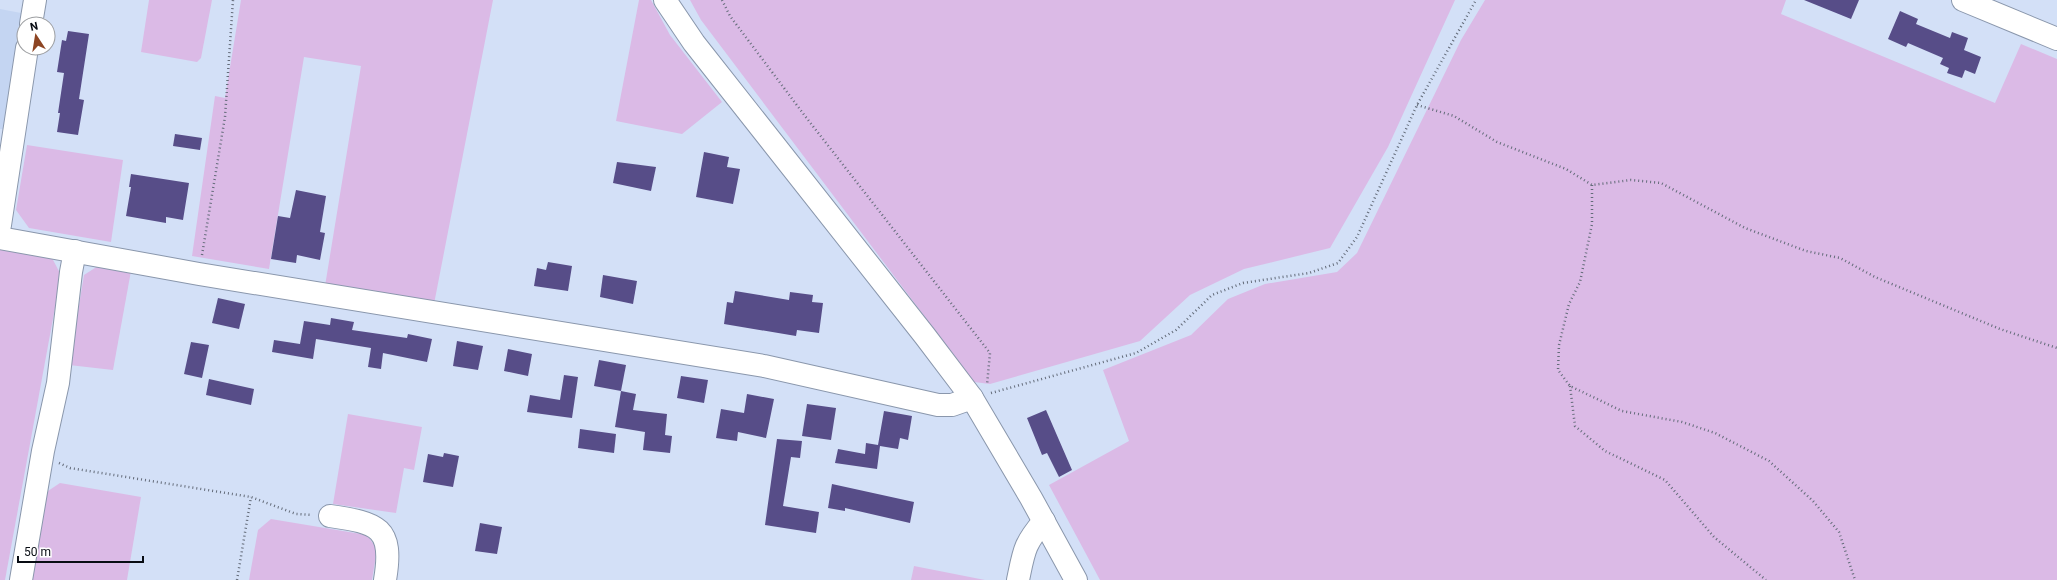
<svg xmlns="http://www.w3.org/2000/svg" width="2057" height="580" viewBox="0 0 2057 580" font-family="Roboto,sans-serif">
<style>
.built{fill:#c4d5f2}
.green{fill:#dbbae6}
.building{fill:#574d88}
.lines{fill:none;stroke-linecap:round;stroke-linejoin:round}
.minor-casing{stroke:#8a97ac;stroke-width:24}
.path{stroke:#646c7a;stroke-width:2.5;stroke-dasharray:1 3;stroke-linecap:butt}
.minor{stroke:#fff;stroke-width:22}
</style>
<rect width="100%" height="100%" fill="#d3e0f7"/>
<polygon class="built" points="0,9 21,13 3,129 0,129"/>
<g class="green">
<polygon points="149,0 212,0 201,58 197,62 141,52"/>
<polygon points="241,0 493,0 434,304 325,286 361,66 304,57 269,269 192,256 215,96 225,98"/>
<polygon points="639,0 651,0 670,35 722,102 682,134 616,121"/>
<polygon points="690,0 1455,0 1388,147 1330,248 1244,269 1190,295 1140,341 990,384 974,382 701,20"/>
<polygon points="1485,0 1786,0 1781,14 1995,103 2021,44 2057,59 2057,580 1100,580 1049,485 1129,441 1103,370 1191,335 1228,299 1265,284 1337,272 1357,253 1461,40"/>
<polygon points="27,145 123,160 111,242 29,228 16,210"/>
<polygon points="0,249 52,258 61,275 5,580 0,580"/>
<polygon points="98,266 131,271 113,370 69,365 84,275"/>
<polygon points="348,414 422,427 414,470 404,468 396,513 333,504"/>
<polygon points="60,483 141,497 127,580 30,580 45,493"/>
<polygon points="271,519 367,535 377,549 372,580 249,580 258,530"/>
<polygon points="914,566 985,580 911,580"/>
</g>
<g class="building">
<polygon points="1804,0 1859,0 1851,19"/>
<polygon points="1900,11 1918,19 1916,24 1950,38 1952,32 1968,38 1964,50 1981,57 1975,74 1965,70 1962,78 1947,73 1949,68 1940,64 1943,58 1908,43 1906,47 1888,39"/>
<polygon points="68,31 89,34 79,99 84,100 78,135 57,132 60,113 58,113 64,73 57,72 62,40 66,41"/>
<polygon points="175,134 202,138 200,150 173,146"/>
<polygon points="704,152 729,157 727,167 740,169 733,204 696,197"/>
<polygon points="617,162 656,167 651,191 613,183"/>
<polygon points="131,174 189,183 183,220 166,217 166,223 126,216 131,187 129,187"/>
<polygon points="296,190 326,196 320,232 325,233 320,260 297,255 296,263 271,259 278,216 290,218"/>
<polygon points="548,262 572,266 568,291 534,286 537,268 546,270"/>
<polygon points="603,275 637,281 633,304 600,297"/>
<polygon points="735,291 789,300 790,292 813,295 812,302 823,303 819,333 797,330 796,336 724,324 727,302 733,303"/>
<polygon points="218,298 245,304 239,329 212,323"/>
<polygon points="331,318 354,322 352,330 407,338 408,334 432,339 427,362 383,353 381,369 368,367 371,348 316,339 313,359 272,352 274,340 300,344 304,321 330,325"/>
<polygon points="457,341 483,346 478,370 453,366"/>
<polygon points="191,342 209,345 202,378 184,374"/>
<polygon points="508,349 532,354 528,376 504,371"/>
<polygon points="599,360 626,365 621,391 594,386"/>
<polygon points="564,375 578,377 572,418 527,412 530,395 560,400"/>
<polygon points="681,376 708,380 704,403 677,398"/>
<polygon points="209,379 254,389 251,405 206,395"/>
<polygon points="621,391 636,394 633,410 667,414 665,435 672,436 670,453 643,450 645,432 615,427"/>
<polygon points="747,394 774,399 766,438 738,432 737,441 716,438 721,409 744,413"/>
<polygon points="807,404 836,408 831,440 802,436"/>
<polygon points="1046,410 1072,470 1059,477 1047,453 1042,455 1027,418"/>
<polygon points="884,411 912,416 908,440 900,438 898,449 880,446 877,469 835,463 838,449 865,454 866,443 878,445"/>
<polygon points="580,429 616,434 614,453 578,448"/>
<polygon points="777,439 802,441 800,458 791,457 783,506 819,512 816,533 765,525"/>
<polygon points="444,453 459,456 453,487 423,482 428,454 443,457"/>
<polygon points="832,484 914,502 910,523 845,508 845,511 828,508"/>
<polygon points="480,523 502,527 497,554 475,551"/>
</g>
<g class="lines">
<g class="minor-casing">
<g id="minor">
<polyline points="665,0 694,43 925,336 972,398 1031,498 1076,580"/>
<polyline points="1963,0 2057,39"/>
<polyline points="31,24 35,0"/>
<polyline points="0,225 27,48"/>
<polyline points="0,238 199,274 764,366 938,405 952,405 972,398"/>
<path d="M330 516C378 523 394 527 385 580"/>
<polyline points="21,580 43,451 58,383 71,272 75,251"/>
<path d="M1018 580C1024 551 1024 544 1044 521"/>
</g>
</g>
<g class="path">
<polyline points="722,0 730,16 805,116 990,353 987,385"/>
<polyline points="1417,105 1454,116 1497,142 1566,169 1592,185 1631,180 1661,183 1745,228 1806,251 1840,258 1875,277 2000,329 2057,348"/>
<polyline points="1592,185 1592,224 1580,282 1569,304 1559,345 1558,370 1570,386 1622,411 1682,422 1715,433 1769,461 1813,501 1839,532 1855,580"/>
<polyline points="202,255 225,117 233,0"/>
<polyline points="1570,386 1575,426 1605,451 1665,480 1714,537 1766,580"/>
<polyline points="991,393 1136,353 1176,330 1212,295 1243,283 1309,273 1338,263 1357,237 1417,105 1476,0"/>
<polyline points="59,463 70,468 251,497 296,514 312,515"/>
<polyline points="237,580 251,497"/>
</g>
<use href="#minor" class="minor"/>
</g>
<g transform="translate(36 36) rotate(348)"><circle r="19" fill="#ffffff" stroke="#9c9ea1"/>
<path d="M0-3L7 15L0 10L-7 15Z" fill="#8d4523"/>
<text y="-6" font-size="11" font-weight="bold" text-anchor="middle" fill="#080c13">N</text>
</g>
<path d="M18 556v6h125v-6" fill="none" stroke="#080c13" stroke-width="2"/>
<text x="24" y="556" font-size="12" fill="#080c13" stroke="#ffffff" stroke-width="3" paint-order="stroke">50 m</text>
</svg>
